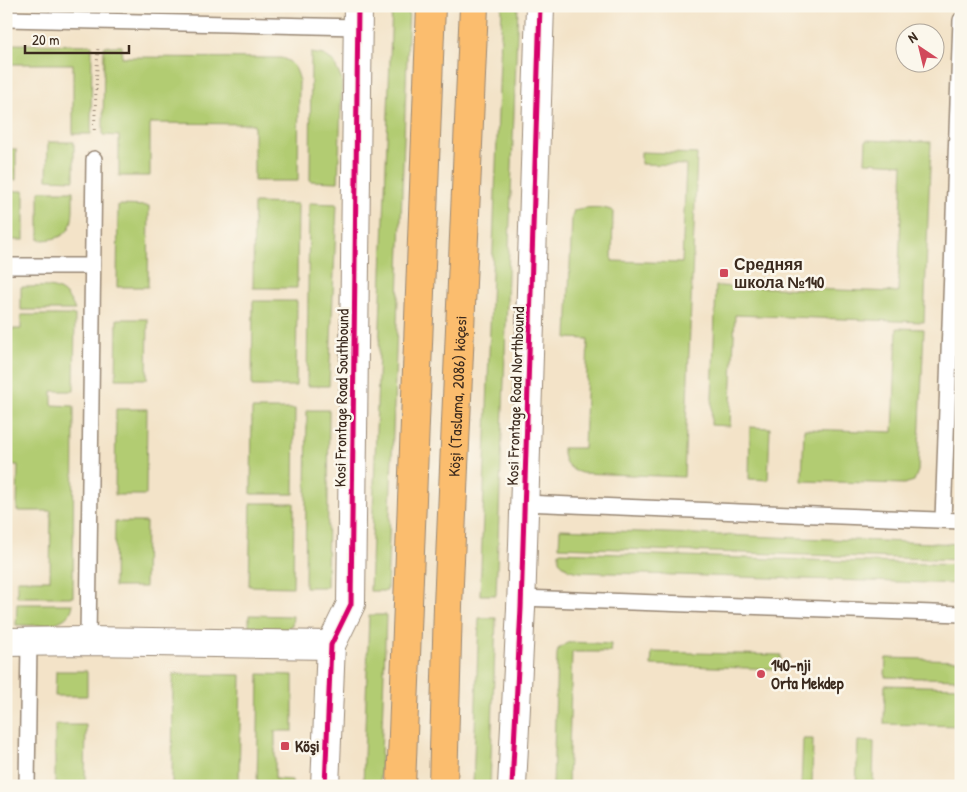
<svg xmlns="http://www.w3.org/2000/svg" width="967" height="792" viewBox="0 0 967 792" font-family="'Patrick Hand',sans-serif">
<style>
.green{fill:#b2cc72;stroke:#767b48}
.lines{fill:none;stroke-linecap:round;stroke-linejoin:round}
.lane-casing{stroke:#978673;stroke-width:18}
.street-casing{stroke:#978673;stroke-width:30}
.primary-casing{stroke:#978673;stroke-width:30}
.path{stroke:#978673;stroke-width:3;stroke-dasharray:1 4;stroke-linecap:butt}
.lane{stroke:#fff;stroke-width:15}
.street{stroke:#fff;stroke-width:28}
.primary{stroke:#fbbd6e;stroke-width:28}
.cycleway-casing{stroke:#fbf7ec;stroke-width:8}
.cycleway{stroke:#d6006c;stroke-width:5}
.poi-dot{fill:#d1495b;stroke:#fbf7ec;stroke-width:2}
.labels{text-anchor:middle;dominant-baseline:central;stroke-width:5;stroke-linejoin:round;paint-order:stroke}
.poi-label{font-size:16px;font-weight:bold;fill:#3b2a1e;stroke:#fbf7ec;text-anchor:start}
.street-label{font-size:16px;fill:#3b2a1e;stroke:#fbf7ec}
</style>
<rect width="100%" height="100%" fill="#fbf7ec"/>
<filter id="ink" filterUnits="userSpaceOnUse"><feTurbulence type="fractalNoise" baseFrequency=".02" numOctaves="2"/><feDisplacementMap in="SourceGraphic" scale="10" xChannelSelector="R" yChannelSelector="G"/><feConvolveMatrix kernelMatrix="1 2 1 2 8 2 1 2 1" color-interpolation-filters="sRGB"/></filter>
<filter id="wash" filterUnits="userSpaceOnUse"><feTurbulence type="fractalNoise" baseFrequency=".0096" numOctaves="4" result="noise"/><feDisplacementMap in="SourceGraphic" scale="20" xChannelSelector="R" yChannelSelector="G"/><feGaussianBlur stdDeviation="1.12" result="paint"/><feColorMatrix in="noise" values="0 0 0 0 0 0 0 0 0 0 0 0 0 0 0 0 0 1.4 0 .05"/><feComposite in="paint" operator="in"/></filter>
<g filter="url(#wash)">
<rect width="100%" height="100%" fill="#f3e3c8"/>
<g class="green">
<polygon points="392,6 409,6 387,591 370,591"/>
<polygon points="502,6 518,6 496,595 480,595"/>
<polygon points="6,44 92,45 91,134 73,134 73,64 6,64"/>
<path d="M104 46H122V57L281 58C292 61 296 67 299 78L298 181H254V124L150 123V176H119V136L103 135Z"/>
<polygon points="311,53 324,55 333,61 342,80 338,182 310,181"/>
<polygon points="866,140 931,142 924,322 735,315 730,426 711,425 716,286 898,292 903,164 865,162"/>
<polygon points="48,142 74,142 74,180 47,179"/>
<polygon points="6,149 16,149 16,180 6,179"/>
<path d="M641 152 697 154 684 477 581 473C569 469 562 462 563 448H584L588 339 567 338 572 217 574 210C585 207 603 206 613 211L612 261 682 263 686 165 641 164Z"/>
<rect x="6" y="191" width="18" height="49"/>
<path d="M39 191H73C73 221 76 240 39 240Z"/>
<polygon points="254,203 298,204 297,288 253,288"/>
<polygon points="309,203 337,204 329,386 307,386"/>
<polygon points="118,205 149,206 148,287 117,287"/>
<path d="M21 287C47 287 64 282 75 310H21Z"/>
<polygon points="253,301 297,301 296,386 252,386"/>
<polygon points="21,315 75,315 74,391 52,391 52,405 74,406 73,597 17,597 17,580 50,580 51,511 17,511 18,465 6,465 6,329 21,329"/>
<polygon points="117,319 148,319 147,379 116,379"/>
<polygon points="897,328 924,329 918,471 914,481 904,484 802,481 804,429 893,432"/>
<polygon points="116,409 147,409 146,495 115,495"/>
<polygon points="252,409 295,409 294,494 251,494"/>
<polygon points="307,410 329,410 327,587 305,587"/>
<polygon points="750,427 770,428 768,480 749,479"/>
<polygon points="251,503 294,503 293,587 249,586"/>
<polygon points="115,522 146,522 145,587 114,587"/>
<polygon points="560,529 961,544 961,560 559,547"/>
<polygon points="559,552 961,565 961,584 580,572 569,570 559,561"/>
<path d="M17 604H73C70 629 34 625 16 625Z"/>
<polygon points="249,615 293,616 292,625 281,632 249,632"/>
<polygon points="369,615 386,615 380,786 363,786"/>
<polygon points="479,618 496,618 490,786 473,786"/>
<polygon points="569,642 611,644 610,652 572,652 568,786 553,786 557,654 558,649"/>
<polygon points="652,652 781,655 780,669 651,665"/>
<polygon points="886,658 961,660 961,679 885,677"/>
<polygon points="56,671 87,671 87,696 55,696"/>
<polygon points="173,674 241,675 239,786 172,786"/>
<polygon points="259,674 293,675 293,731 275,731 275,779 292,780 292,786 257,786"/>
<polygon points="885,685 961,687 961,726 884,724"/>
<polygon points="55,725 86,725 85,786 55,786"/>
<polygon points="803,739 813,739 812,786 801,786"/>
<polygon points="858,741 874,742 873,786 856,786"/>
</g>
</g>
<g filter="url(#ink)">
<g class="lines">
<g class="lane-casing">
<g id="lane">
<polyline points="6,19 358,27"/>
<polyline points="6,266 92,266"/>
<polyline points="524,503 961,521"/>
<polyline points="943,520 961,20"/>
<polyline points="521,598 961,614"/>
<polyline points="88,641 94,159"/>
<polyline points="27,786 29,642"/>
</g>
</g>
<g class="street-casing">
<g id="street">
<polyline points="6,642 88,641 331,645"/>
<polyline points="325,786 331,645 351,604 358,6"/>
<polyline points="512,786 521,608 540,6"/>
</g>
</g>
<g class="primary-casing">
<g id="primary">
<polyline points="401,786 431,6"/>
<path id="s1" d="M443 786 448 606 474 6"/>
</g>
</g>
<polyline class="path" points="94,135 98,46"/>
<use href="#lane" class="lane"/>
<use href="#street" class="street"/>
<use href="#primary" class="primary"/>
<g class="cycleway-casing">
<g id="cycleway">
<polyline points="325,786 331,645 351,604 358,6"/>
<polyline points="512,786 521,608 540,6"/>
</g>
</g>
<use href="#cycleway" class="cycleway"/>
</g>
</g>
<g class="poi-dot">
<rect x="719" y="268" width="10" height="10" rx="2.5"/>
<circle cx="761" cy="674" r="5"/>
<rect x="280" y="741" width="10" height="10" rx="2.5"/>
</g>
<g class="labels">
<g class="poi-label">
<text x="734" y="264">Средняя<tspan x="734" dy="18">школа №140</tspan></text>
<text x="771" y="665">140-nji<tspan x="771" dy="18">Orta Mekdep</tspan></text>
<text x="295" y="746">Köşi</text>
</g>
<g class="street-label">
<text stroke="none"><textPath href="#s1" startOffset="390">Köşi (Taslama, 2086) köçesi</textPath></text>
<text transform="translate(515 396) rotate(-88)">Kosi Frontage Road Northbound</text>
<text transform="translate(341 398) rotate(-89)">Kosi Frontage Road Southbound</text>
</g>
</g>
<rect width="967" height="792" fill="none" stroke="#fbf7ec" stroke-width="25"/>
<g transform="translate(920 48) rotate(325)"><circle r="24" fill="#fbf7ec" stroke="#aea59a"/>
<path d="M0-4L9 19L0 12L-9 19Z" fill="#d1495b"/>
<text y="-8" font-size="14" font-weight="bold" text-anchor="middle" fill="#3b2a1e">N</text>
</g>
<path d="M25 45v8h104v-8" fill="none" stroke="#3b2a1e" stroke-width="2.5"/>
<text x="32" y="45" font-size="15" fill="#3b2a1e" stroke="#fbf7ec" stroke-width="4" paint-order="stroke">20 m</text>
</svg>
